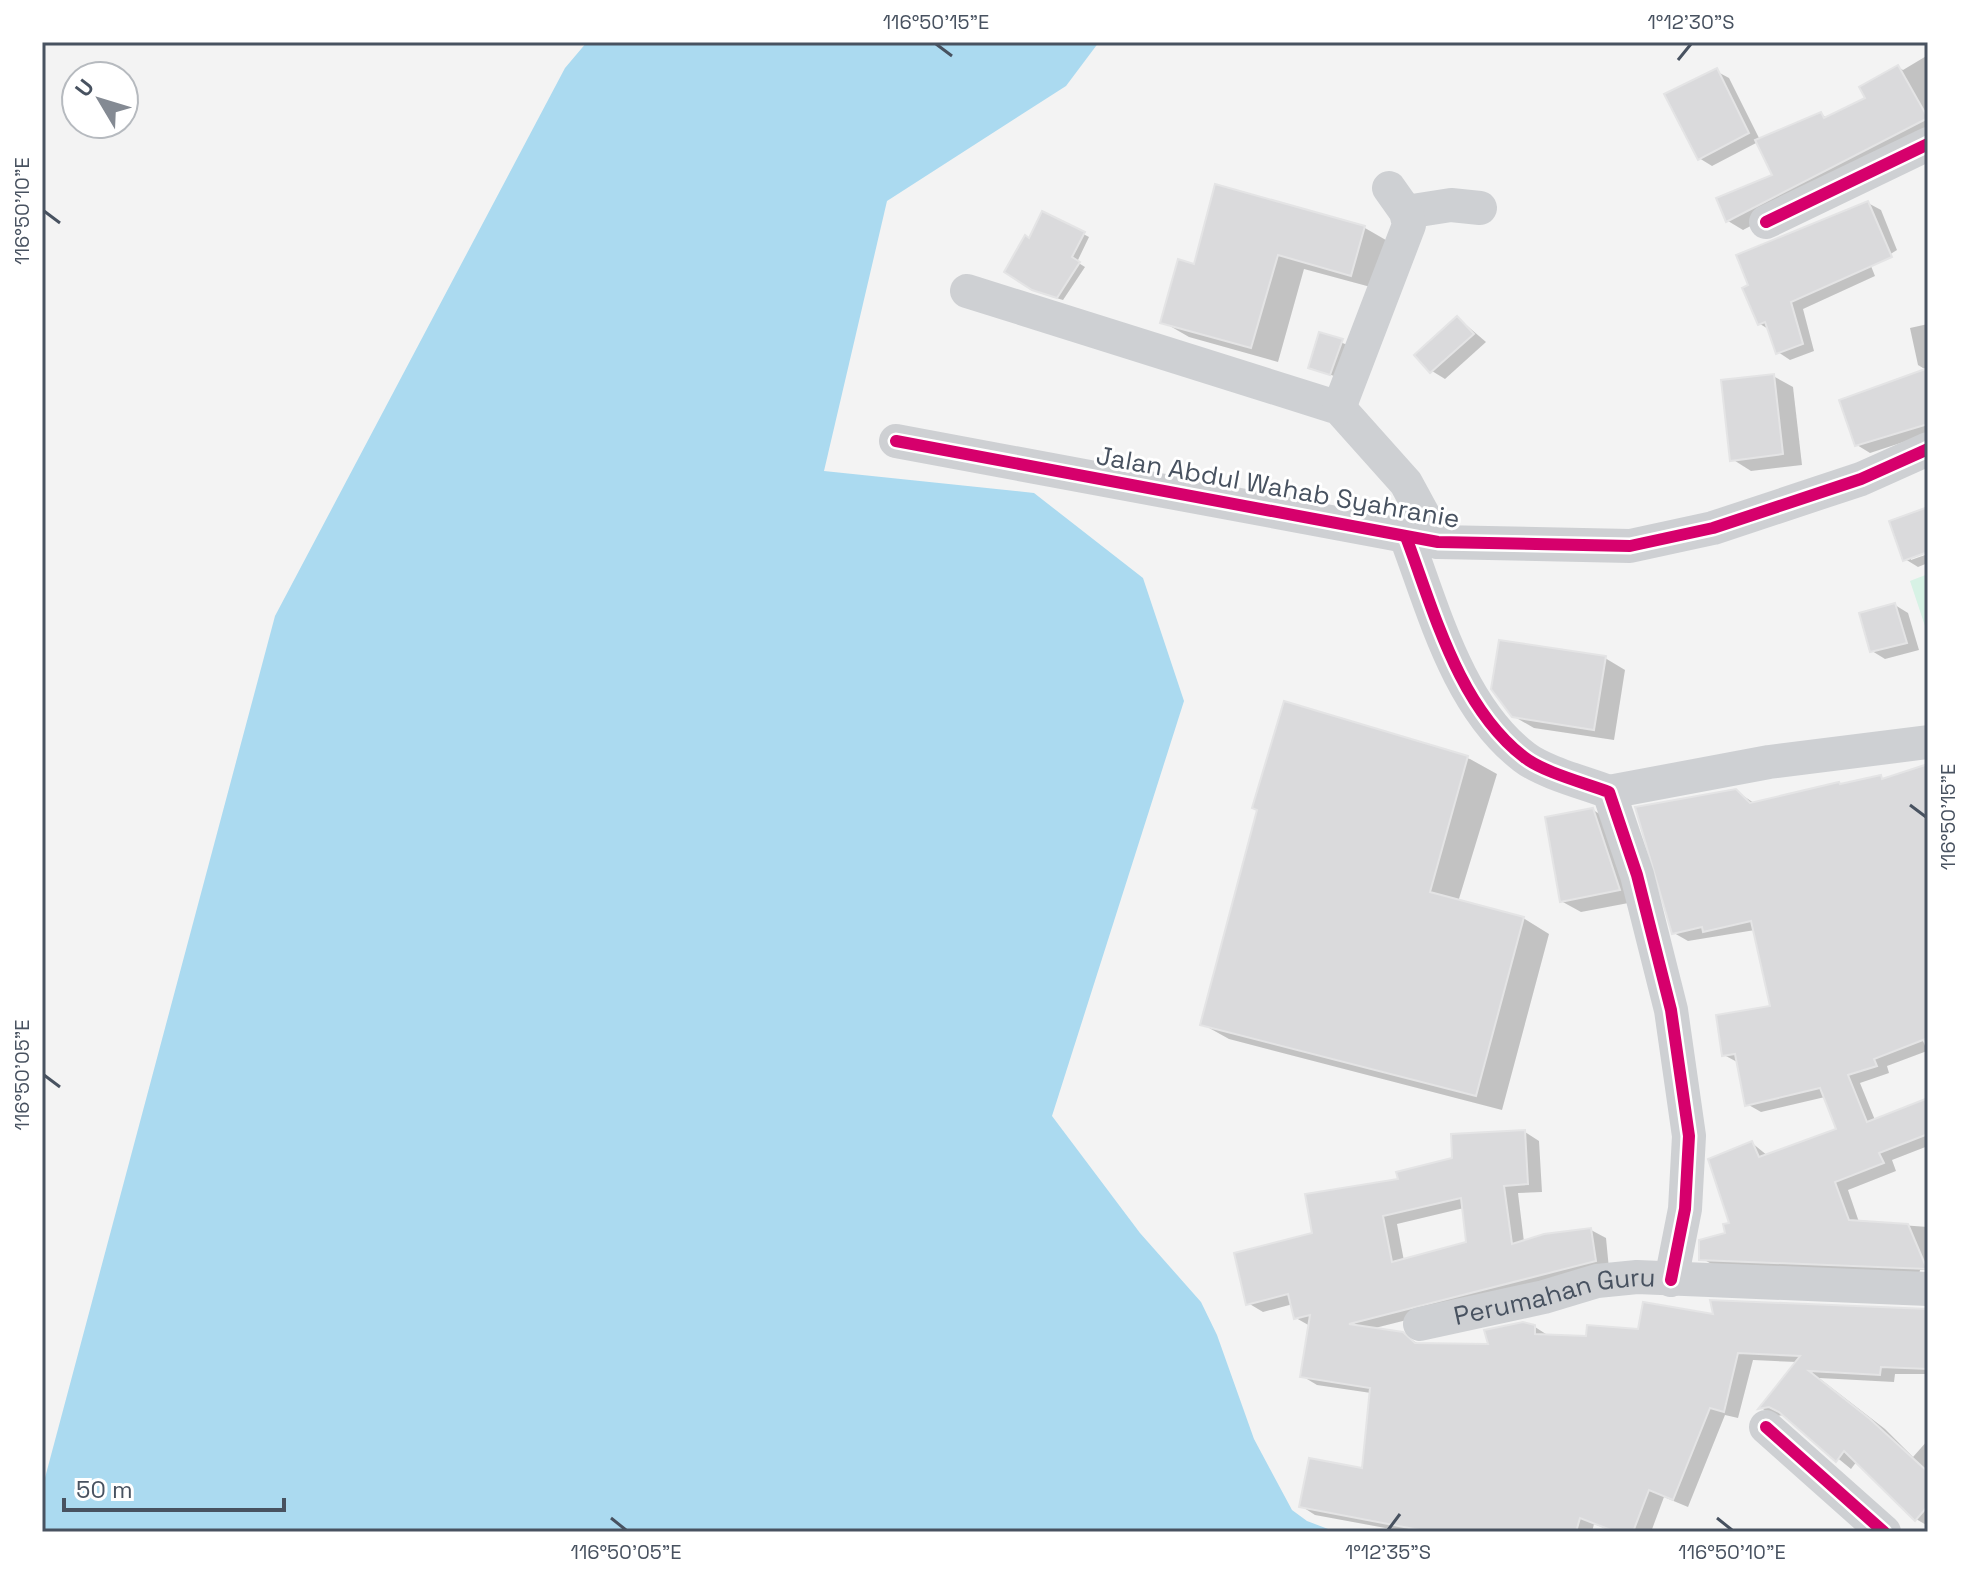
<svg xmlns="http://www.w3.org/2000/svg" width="1970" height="1574" viewBox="0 0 1970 1574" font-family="'Space Grotesk',sans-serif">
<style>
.green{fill:#d7f2e5}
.water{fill:#abdaf0}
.shadow{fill:#0003;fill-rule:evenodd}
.building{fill:#dadadc;stroke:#e4e4e5;stroke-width:2;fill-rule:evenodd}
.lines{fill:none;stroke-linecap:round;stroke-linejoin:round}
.minor{stroke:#ced0d3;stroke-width:34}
.cycleway-casing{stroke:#fff;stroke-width:17}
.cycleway{stroke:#d6006c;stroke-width:12}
.ticks{fill:none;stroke:#485260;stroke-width:3}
.labels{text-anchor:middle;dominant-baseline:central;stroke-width:6;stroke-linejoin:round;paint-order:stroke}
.street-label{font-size:26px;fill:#485260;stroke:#fff}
.neatline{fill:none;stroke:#485260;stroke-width:3}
.ticks-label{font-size:20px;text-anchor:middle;fill:#485260}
</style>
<rect width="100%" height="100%" fill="#f3f3f3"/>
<polygon class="green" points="1928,574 1928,635 1910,581"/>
<polygon class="water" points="587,42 1099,42 1066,86 887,201 824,471 1034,493 1143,578 1184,701 1052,1116 1140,1233 1201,1302 1217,1335 1254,1439 1292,1510 1307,1521 1336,1532 42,1532 42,1489 275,616 565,68"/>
<g class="shadow">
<polygon points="1928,55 1928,133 1743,230 1728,221 1774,176 1758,142 1712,166 1699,158 1716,71 1729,78 1760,140 1821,114 1828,119 1868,99 1898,67 1903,70"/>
<polygon points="1216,187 1365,228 1391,243 1378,289 1304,269 1278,362 1189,337 1163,322 1195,266"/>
<polygon points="1868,203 1881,210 1897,250 1871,266 1875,276 1803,309 1814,351 1790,360 1778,352 1770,330 1760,324"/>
<polygon points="1043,213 1089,237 1077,262 1085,267 1063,300 1040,293 1006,271 1030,241"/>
<polygon points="1458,318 1486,342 1445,379 1432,371"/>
<polygon points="1928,324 1928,434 1870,453 1857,445 1928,371 1918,365 1910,328"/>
<polygon points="1320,334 1355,348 1344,380 1311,367"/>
<polygon points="1773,376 1793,387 1802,465 1751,471 1732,459"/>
<polygon points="1928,512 1928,549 1911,556 1911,560 1928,554 1928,563 1918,567 1905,559"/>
<polygon points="1895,605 1908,613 1919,650 1885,659 1872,651"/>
<polygon points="1605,658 1625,670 1614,740 1534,728 1513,716"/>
<polygon points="1286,703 1470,759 1497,774 1458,902 1523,918 1549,934 1502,1110 1229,1039 1202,1024"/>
<polygon points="1928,766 1928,1015 1912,1012 1927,1051 1887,1066 1889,1073 1860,1083 1875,1120 1928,1100 1928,1146 1892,1160 1896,1171 1848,1190 1859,1222 1928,1227 1928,1270 1920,1270 1919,1275 1715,1266 1701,1258 1727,1235 1732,1224 1752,1143 1768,1156 1839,1130 1825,1097 1761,1112 1747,1104 1739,1063 1724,1055 1772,1007 1755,930 1688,941 1674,933 1736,791 1754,803 1881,778 1885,780"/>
<polygon points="1593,810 1613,822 1639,901 1581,912 1561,901"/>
<path d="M1525 1132 1539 1141 1542 1192 1518 1193 1524 1242 1591 1230 1606 1238 1609 1269 1371 1329 1402 1334 1417 1343 1491 1347 1535 1327 1549 1336 1588 1338 1716 1316 1928 1311V1374H1895L1894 1382 1819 1378 1885 1429 1913 1457 1928 1440V1526L1916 1519 1857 1461 1851 1469 1785 1415 1775 1416 1761 1408 1797 1362 1753 1360 1738 1418 1725 1415 1688 1507 1664 1497 1651 1532H1614L1594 1524 1592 1532H1407L1315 1515 1301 1506 1363 1471 1371 1393 1317 1385 1302 1376 1310 1326 1296 1318 1293 1304 1263 1312 1248 1303 1314 1235 1400 1181ZM1464 1208 1469 1244 1404 1261 1397 1224Z"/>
</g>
<g class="building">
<polygon points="1898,65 1928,118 1726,222 1716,198 1772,175 1755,140 1821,112 1824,118 1865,98 1859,87"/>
<polygon points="1717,68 1749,133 1698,160 1664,94"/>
<polygon points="1215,184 1365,226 1351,276 1278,255 1251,348 1160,323 1178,259 1194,264"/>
<polygon points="1868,201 1892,257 1791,302 1803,344 1776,354 1765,322 1758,325 1742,288 1748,285 1736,255"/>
<polygon points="1042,211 1085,232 1072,257 1080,262 1057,298 1032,290 1004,272 1025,235 1029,238"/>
<polygon points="1457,316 1474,334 1430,373 1414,355"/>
<polygon points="1319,332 1343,339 1330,375 1308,368"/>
<polygon points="1928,368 1928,424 1855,446 1839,400"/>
<polygon points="1774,374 1783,454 1730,461 1721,380"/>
<polygon points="1928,507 1928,552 1903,561 1889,521"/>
<polygon points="1895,603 1907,643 1870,652 1859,613"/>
<polygon points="1499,640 1606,656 1594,730 1512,717 1491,689"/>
<polygon points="1284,701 1468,756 1430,892 1524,917 1476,1096 1200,1025 1257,810 1252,808"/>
<polygon points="1928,764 1928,1038 1874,1059 1877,1066 1848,1075 1867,1122 1928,1098 1928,1134 1879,1153 1884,1163 1835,1182 1849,1220 1908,1224 1927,1269 1699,1260 1699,1240 1725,1233 1723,1224 1729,1223 1708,1159 1752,1141 1759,1157 1836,1129 1820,1088 1745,1106 1735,1054 1722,1056 1716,1015 1770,1006 1751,921 1703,932 1702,927 1672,934 1635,807 1736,789 1750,803 1839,782 1840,784 1881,775 1882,779"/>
<polygon points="1593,808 1620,890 1560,902 1545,817"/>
<path d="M1525 1130 1528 1184 1504 1186 1512 1244 1544 1234 1591 1228 1596 1261 1349 1324 1403 1332 1415 1343 1488 1344 1484 1330 1523 1322 1535 1325V1334L1586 1336 1587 1325 1638 1329 1643 1302 1713 1314 1710 1300 1928 1309V1369L1881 1367 1880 1375 1809 1371 1870 1419 1928 1472V1506L1915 1521 1844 1451 1836 1462 1779 1412 1769 1407 1758 1409 1800 1356 1738 1353 1724 1412 1710 1408 1673 1500 1649 1490 1633 1532H1616L1580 1518 1576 1532H1430L1299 1507 1309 1458 1362 1468 1370 1388 1300 1377 1310 1315 1294 1319 1288 1294 1246 1305 1234 1253 1312 1233 1305 1194 1398 1179 1396 1172 1452 1158 1451 1134ZM1461 1198 1466 1242 1392 1262 1383 1216Z"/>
</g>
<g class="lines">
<g class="minor">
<polyline points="1406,212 1451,205 1480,208"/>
<polyline points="1766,222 1928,144"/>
<polyline points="967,291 1339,408 1406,483 1438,542"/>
<polyline points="1339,408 1409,225 1406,212 1389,188"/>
<polyline points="896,441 1438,542 1630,546 1713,528 1861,479 1928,449"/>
<path d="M1406 537C1434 611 1458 706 1524 757 1543 772 1585 783 1609 792L1637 875 1671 1010 1689 1136 1685 1209 1671 1280"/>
<polyline points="1609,792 1769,762 1928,742"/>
<path id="s1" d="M1420 1324 1544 1297 1597 1281 1637 1277 1928 1289"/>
<polyline points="1766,1427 1884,1532"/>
</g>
<g class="cycleway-casing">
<g id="cycleway">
<polyline points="1766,222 1928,144"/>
<polyline points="896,441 1438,542 1630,546 1713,528 1861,479 1928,449"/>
<path d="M1406 537C1434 611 1458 706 1524 757 1543 772 1585 783 1609 792L1637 875 1671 1010 1689 1136 1685 1209 1671 1280"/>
<polyline points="1766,1427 1884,1532"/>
</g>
</g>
<use href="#cycleway" class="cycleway"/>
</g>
<path class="ticks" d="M936 44 952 56M1678 60 1691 44M44 211 60 223M1910 805 1926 817M44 1075 60 1087M611 1518 626 1530M1717 1518 1732 1530M1388 1530 1400 1514"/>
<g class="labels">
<g class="street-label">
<text transform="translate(1278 487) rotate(10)">Jalan Abdul Wahab Syahranie</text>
<text stroke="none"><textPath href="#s1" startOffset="138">Perumahan Guru</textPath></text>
</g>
</g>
<rect width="1970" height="1574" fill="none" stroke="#ffffff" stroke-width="88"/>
<g transform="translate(100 100) rotate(308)"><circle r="38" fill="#ffffff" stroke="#b6babf" stroke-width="2"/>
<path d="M0-6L14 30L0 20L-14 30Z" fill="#848a93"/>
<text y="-12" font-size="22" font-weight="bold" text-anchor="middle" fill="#485260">U</text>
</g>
<path d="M64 1498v12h220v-12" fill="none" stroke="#485260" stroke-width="4"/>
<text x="76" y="1498" font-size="24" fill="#485260" stroke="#ffffff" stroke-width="6" paint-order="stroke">50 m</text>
<rect x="44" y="44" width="1882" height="1486" class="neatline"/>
<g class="ticks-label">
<text x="936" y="29">116°50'15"E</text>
<text x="1691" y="29">1°12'30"S</text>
<text transform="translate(22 211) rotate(-90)" y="7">116°50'10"E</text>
<text transform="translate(1948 817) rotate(-90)" y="7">116°50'15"E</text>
<text transform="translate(22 1075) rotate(-90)" y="7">116°50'05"E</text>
<text x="626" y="1559">116°50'05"E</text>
<text x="1388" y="1559">1°12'35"S</text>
<text x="1732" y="1559">116°50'10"E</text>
</g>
</svg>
